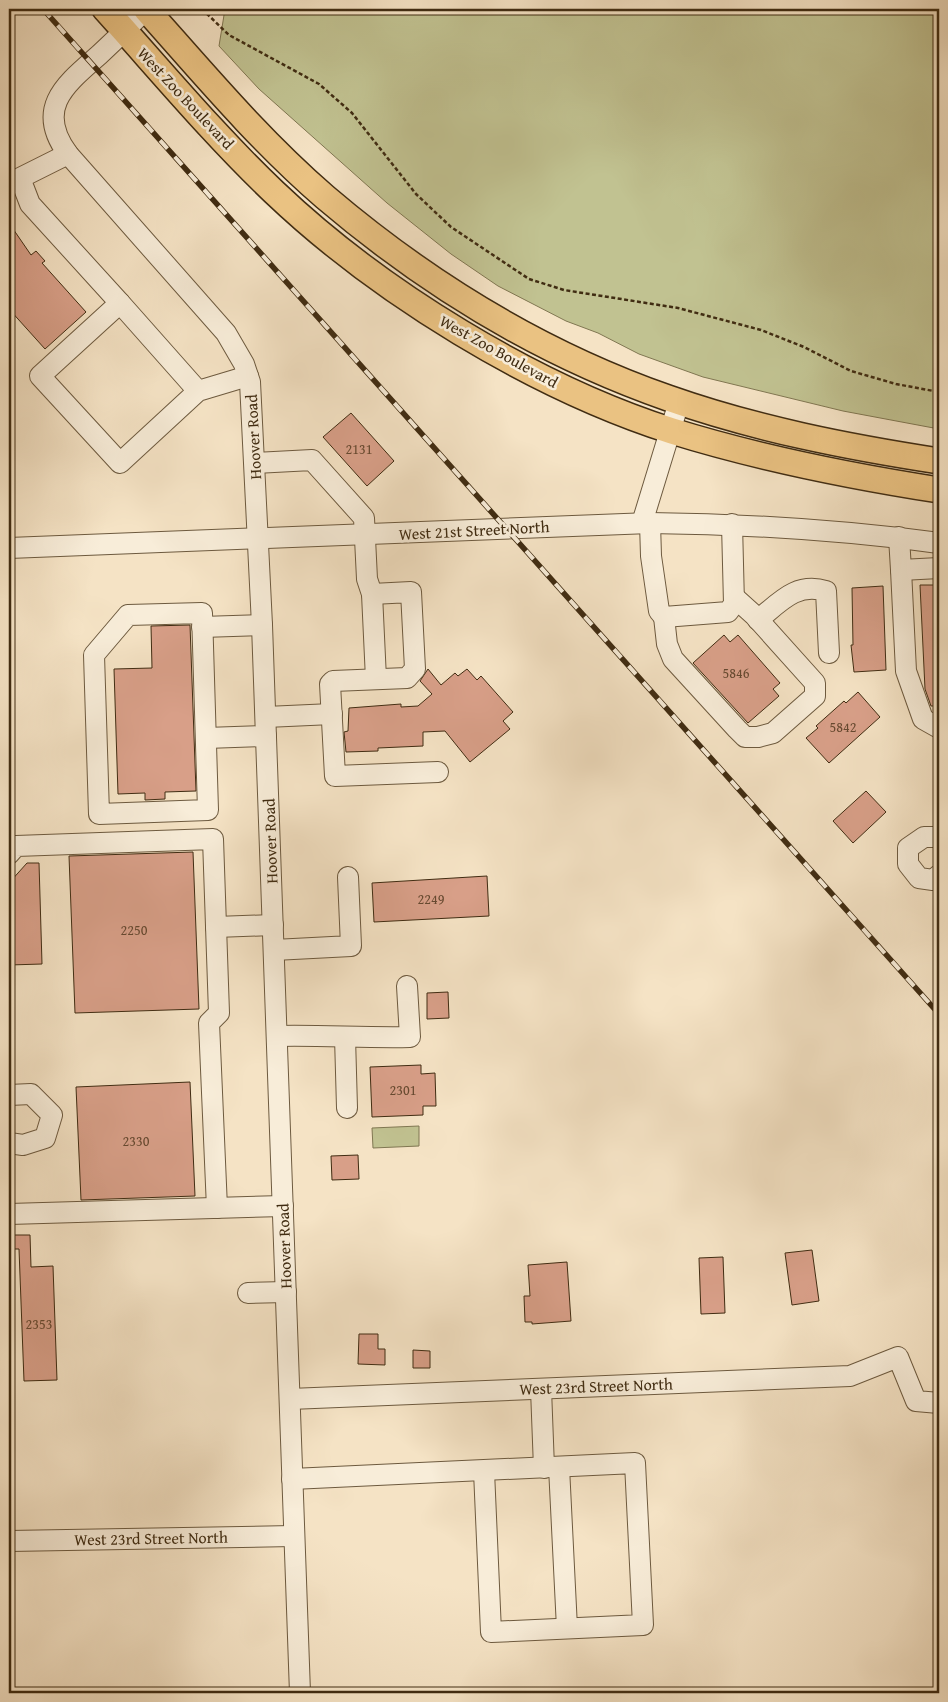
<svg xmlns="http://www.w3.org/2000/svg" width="948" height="1702" viewBox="0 0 948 1702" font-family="'Gentium Book Plus',serif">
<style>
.green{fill:#c1c291;stroke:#807752}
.building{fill:#d89f88;stroke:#402c12}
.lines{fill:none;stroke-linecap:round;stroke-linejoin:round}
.minor-casing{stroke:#6d5a3f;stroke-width:22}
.major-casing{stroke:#402c12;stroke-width:28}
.path{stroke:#402c12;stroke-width:2.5;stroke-dasharray:4 2.5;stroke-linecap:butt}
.minor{stroke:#f8edd9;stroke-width:20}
.major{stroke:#eac282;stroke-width:25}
.rail-casing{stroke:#402c12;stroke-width:5.5}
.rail{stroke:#f8edd9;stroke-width:4;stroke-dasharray:11;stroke-linecap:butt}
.labels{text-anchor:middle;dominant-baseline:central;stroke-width:5;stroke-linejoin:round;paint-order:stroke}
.number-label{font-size:14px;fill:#664930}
.street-label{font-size:16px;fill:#402c12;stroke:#f8edd9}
</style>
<rect width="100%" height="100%" fill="#f5e3c5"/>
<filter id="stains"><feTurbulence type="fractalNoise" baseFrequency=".004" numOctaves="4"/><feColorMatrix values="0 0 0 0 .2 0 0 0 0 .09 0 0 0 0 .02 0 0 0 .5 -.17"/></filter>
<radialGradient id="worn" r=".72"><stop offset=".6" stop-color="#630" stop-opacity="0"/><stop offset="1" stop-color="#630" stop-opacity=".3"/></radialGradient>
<g class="green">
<polygon points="225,9 939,9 939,429 843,411 703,377 639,354 598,333 566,321 498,286 451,254 387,203 259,89 219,46"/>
<polygon points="419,1126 419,1146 373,1148 372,1128"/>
</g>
<g class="building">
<polygon points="9,223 31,255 36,251 45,261 42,263 86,312 45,349 9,309"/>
<polygon points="351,413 394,461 367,486 323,437"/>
<polygon points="920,585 939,585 939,706 931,706 925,689"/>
<polygon points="883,586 886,670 854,672 851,645 853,645 852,588"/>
<polygon points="190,625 196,791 165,792 165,799 145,800 145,793 118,794 114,669 152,668 151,626"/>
<polygon points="724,635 730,642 738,635 780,683 773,689 779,696 748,723 693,663"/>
<polygon points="428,669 441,685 455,673 458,676 467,669 477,680 481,676 513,712 503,721 510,729 470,762 445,731 423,732 423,746 378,748 378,751 346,752 344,732 348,731 349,708 401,704 401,707 418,706 432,694 420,681"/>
<polygon points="858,692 880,717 829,763 806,738 818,728 816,726 844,701 846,703"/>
<polygon points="866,791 886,812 853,843 833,821"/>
<polygon points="193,852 199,1009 75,1013 69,856"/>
<polygon points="27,863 39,863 42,964 9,965 9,883"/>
<polygon points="487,876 489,916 374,922 372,883"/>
<polygon points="448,992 449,1018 427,1019 427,993"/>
<polygon points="421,1065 421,1074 435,1073 436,1106 423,1106 423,1115 372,1117 370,1067"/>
<polygon points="190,1082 195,1196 81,1200 76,1087"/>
<polygon points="358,1155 359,1179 332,1180 331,1156"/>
<polygon points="9,1235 30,1235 31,1267 53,1266 57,1380 24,1381 19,1249 9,1249"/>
<polygon points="812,1250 819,1301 792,1305 785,1253"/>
<polygon points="723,1257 725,1313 701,1314 699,1258"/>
<polygon points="567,1262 571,1321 532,1324 532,1322 525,1322 524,1296 530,1296 528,1265"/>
<polygon points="359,1334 378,1334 378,1349 385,1349 385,1365 358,1364"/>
<polygon points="413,1350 430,1351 430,1368 413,1368"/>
</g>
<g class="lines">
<g class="minor-casing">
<g id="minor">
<path d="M146 9C131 25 115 40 99 55 66 84 34 108 68 154L226 333 244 364 250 382 262 625 300 1693"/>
<polyline points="68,154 20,178 30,204 120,303"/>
<polyline points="198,391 120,303 40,376 120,463 198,391 248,376"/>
<polyline points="255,463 312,460 364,518 367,579 372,594 376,679"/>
<polyline points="642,523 679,402"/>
<polyline points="650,523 651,556 659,611 664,617 728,612 734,604 732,524"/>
<polyline points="899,537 901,570 939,568"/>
<path d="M9 548 650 523C747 524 843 530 939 543"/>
<polyline points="901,570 906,671 923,719 939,728"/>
<polyline points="372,594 411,592 415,669 407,678 333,681 330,684 335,776 438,772"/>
<polygon points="202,613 208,810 99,814 94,655 128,615"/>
<polyline points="664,617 667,644 673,659 737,729 745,737 758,737 773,733 815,696 815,683 754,615 734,597"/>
<path d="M758 620C780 602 796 582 826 591L829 653"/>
<polyline points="202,627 262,625"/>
<polyline points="266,717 332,714"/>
<polyline points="206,738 266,736"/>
<polyline points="939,837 924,837 908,848 908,864 919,878 933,880 939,875"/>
<polyline points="9,854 16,846 213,839 219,1013 209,1023 217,1208"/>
<polyline points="216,927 273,925"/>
<polyline points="274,950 351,946 348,877"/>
<path d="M277 1036C322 1035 366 1038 410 1037L407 986"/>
<polyline points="345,1037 347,1108"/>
<polyline points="9,1095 31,1094 52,1115 45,1138 23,1145 9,1143"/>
<polyline points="9,1214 283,1206"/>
<polyline points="248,1293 286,1292"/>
<polyline points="541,1389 544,1468"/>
<polyline points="290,1399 850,1376 898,1357 916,1401 939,1403"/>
<polyline points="559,1467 567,1628"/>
<polyline points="292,1479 635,1463 643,1625 491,1632 484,1471"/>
<polyline points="9,1541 293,1536"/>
</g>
</g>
<g class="major-casing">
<g id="major">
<path d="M105 9C160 70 214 135 274 192 379 292 534 387 672 431 759 458 849 476 939 490"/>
<path d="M146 9C203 73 259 140 325 197 426 283 542 354 668 398 756 429 848 447 939 461"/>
</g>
</g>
<polyline class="path" points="202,9 229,35 319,84 352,113 416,194 451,227 529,279 564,290 678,308 761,330 804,347 851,371 896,384 939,392"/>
<use href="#minor" class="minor"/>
<use href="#major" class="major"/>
<g class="rail-casing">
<polyline id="rail" points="43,9 939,1014"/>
</g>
<use href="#rail" class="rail"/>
</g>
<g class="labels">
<g class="number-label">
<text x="359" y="449">2131</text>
<text x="736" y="673">5846</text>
<text x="843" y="727">5842</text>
<text x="431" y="899">2249</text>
<text x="134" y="930">2250</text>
<text x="403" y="1090">2301</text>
<text x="136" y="1141">2330</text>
<text x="39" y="1324">2353</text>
</g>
<g class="street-label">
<text transform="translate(186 98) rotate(47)">West Zoo Boulevard</text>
<text transform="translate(499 351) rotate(29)">West Zoo Boulevard</text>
<text transform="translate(253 437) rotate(-93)">Hoover Road</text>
<text transform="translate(474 530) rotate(-3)">West 21st Street North</text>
<text transform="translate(270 841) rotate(-92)">Hoover Road</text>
<text transform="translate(284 1246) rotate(-92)">Hoover Road</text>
<text transform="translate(596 1386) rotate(-2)">West 23rd Street North</text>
<text transform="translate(151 1538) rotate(-1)">West 23rd Street North</text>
</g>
</g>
<rect width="948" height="1702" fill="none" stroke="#f5e3c5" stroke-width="30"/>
<rect x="10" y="10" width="928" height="1682" fill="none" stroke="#402c12" stroke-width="2.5"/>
<rect x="15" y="15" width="918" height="1672" fill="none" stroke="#402c12"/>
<rect width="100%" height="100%" filter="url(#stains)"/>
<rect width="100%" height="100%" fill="url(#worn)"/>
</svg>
